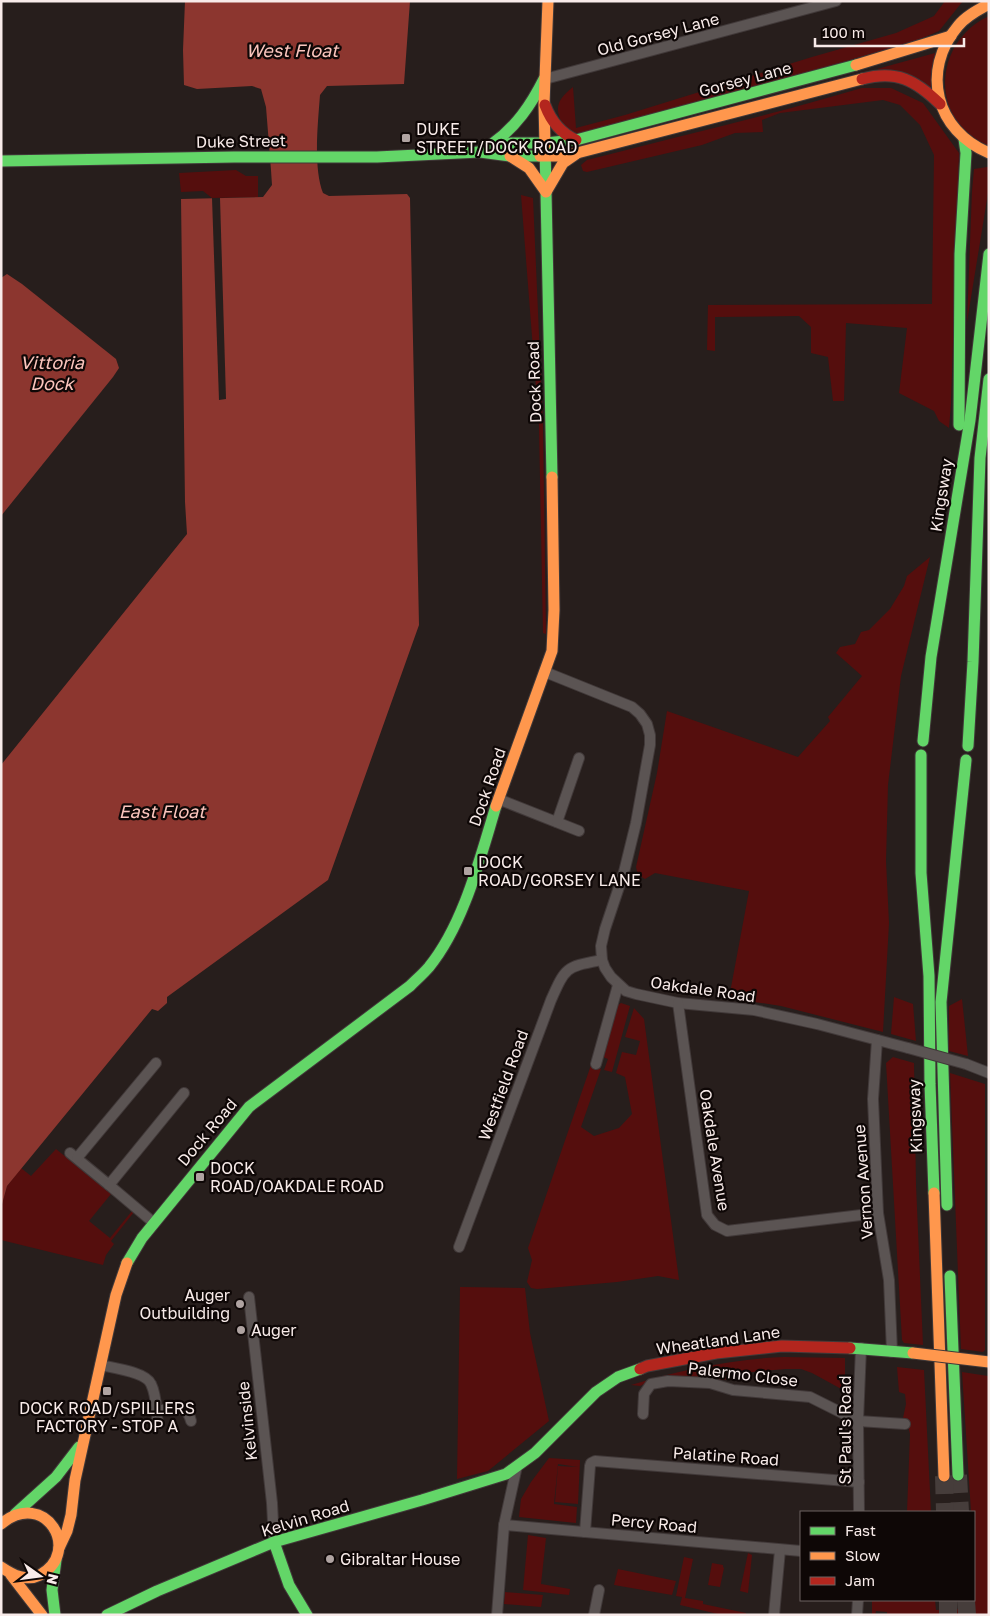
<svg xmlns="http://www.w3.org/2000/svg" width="990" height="1616" viewBox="0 0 990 1616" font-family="'Golos Text',sans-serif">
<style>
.green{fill:#550e0d}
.water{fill:#8c362f}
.pier{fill:#271e1c}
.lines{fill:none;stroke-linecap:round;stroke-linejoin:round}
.highway-tunnel{stroke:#463d3b;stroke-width:18;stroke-dasharray:18 9;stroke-linecap:butt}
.street-casing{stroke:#413939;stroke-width:12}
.fast-casing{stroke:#413939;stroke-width:13}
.slow-casing{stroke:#413939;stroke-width:13}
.jam-casing{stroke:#413939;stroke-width:13}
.street{stroke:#5b5453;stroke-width:10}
.fast{stroke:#63d668;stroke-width:11}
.slow{stroke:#ff974d;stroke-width:11}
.jam{stroke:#b3261e;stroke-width:11}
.street-bridge-casing{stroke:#413939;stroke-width:12;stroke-linecap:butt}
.slow-bridge-casing{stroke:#413939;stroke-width:13;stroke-linecap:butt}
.street-bridge{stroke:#5b5453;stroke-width:10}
.slow-bridge{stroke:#ff974d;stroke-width:11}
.poi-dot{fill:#afa3a1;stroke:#0e0706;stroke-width:2}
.labels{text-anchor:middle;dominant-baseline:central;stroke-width:4.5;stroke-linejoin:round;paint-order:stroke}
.street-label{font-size:16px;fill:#f8ebe9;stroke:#0e0706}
.poi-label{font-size:16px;fill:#f8ebe9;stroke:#0e0706;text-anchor:start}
.water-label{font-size:18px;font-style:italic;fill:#fbc5bd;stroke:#0e0706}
</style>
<rect width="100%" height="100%" fill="#271e1c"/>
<g class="green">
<path d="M945 1H963L939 31 913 42 712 99 581 134 565 130C555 110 554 102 573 87L576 128 625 115 812 57 896 33 934 16Z"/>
<path d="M989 16V148C978 143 965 135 957 125 955 121 953 115 951 111 935 74 953 32 989 16Z"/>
<polygon points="935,53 932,91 877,69"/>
<path d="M862 88H891L923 103 959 153 951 404 949 428 939 421 934 411 899 393 907 328 846 323 844 401H833L828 357 811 353V327L799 316 715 317V351L707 350 708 305 932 304 934 155 920 125 900 105 883 100 780 113 762 120 763 132 735 133 702 145 587 172 583 171 581 165 587 160C653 143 719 127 784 110 811 103 836 95 862 88Z"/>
<polygon points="987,167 989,167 989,187 967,322 972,191 974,169"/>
<polygon points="236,170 246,176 258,176 258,197 212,198 203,191 181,192 179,173"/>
<polygon points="521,195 533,198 543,426 546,634 543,633 539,426"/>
<polygon points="930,557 901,676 888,785 886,861 889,923 883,1032 781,1006 729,998 749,891 655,873 645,879 638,875 636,867 657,773 667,711 798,757 830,721 828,717 862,676 836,653 840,647 855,644 861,632 869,630 890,609 904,586 907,576"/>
<polygon points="894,997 913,1004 916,1041 891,1034"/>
<polygon points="962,999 968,1056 949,1051 949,1006"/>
<polygon points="621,1003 630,1006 612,1072 604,1070 608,1059 603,1057 618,1005"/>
<polygon points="634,1008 644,1019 679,1280 658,1276 617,1282 537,1289 531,1288 527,1282 532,1260 528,1248 591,1065 601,1069 581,1127 594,1136 619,1128 632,1114 625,1077 616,1073 622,1052 636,1055 640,1041 625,1037"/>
<polygon points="893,1057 914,1063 916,1185 923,1345 904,1343 902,1340 886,1063"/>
<polygon points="950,1073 985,1084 985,1350 983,1352 961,1349"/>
<polygon points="56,1149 111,1194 89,1221 110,1238 132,1211 134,1212 111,1241 114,1244 106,1255 103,1265 1,1240 1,1208 7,1186 21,1168 31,1176"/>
<polygon points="460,1287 525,1288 530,1333 549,1421 488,1471 457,1479"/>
<path d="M784 1357 845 1358V1391L812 1373 801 1369H786L752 1372 735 1380 671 1377 650 1381 640 1386 631 1385C681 1370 731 1359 784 1357Z"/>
<polygon points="897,1367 924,1370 931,1512 907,1512 910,1434 907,1422 903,1418 906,1404 905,1394 899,1392"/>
<polygon points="962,1372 988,1376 989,1615 884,1615 887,1614 887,1612 876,1611 875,1615 872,1615 872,1600 935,1600 936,1610 975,1608 974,1512 971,1512"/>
<polygon points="549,1458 580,1460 578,1504 555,1502 558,1466 578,1467 558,1464 554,1504 577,1507 576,1523 519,1517 521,1499 531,1482"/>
<polygon points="528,1535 546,1538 541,1584 570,1589 569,1595 523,1590"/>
<polygon points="748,1553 752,1555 748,1593 740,1591"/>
<polygon points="684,1557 693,1559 685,1598 703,1601 703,1604 746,1613 746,1615 722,1615 680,1605 682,1597 676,1596"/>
<polygon points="712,1563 723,1565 723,1567 724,1568 720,1587 708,1585"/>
<polygon points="618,1569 676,1581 672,1595 614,1585"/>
<polygon points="505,1592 543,1595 541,1607 504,1604"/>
</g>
<g class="water">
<path d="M185 1H410L404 84 327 86 320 95C318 123 313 167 323 193L329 196 407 194 410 198 419 625 328 880 167 997V1003L158 1011 152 1009 7 1186 1 1208V765L187 534 185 502 181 199 263 197 272 185 271 170 266 107 261 89 252 86 197 89 184 85 183 50Z"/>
<polygon points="7,274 22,284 116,359 119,368 113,377 1,516 1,278"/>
</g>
<polygon class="pier" points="212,198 220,198 226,399 219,400"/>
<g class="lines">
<g class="highway-tunnel">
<polyline points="958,1475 960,1512"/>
<polyline points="944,1476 945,1512"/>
<polyline points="948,1600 948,1615"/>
<polyline points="966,1600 967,1615"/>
</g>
<g class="street-casing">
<g id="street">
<polyline points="545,79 836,1"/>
<polyline points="545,672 632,707 640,714 647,724 650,735 650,745 636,823 624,872 605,929 601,946 602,960 605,968 611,977 626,991 636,994 678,1003 754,1010 817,1024 908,1048"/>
<polyline points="498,799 579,831"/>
<polyline points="557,822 579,758"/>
<polyline points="678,1003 707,1215 715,1225 727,1231 878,1213"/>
<polyline points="877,1040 873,1099 878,1213 889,1280 892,1352"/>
<polyline points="596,1064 618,985"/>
<polyline points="966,1064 989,1073"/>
<polyline points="70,1153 109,1185 184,1093"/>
<polyline points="77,1158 156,1063"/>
<polyline points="109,1185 154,1223"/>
<path d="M459 1247 551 1000C566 966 566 967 602 960"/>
<polyline points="249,1297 272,1503 274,1542"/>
<path d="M100 1365C113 1368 146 1372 151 1384 157 1396 156 1411 158 1424"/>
<path d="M156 1411C171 1409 187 1402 191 1421"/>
<polyline points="643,1414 644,1394 651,1384 668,1381 710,1383 733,1390 810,1397 858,1421 905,1424"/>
<polyline points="859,1512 858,1421 861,1348"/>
<polyline points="504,1525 801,1551"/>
<polyline points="585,1532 590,1466 591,1463 595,1461 859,1482"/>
<polyline points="497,1615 504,1525 517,1466"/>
<polyline points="594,1615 599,1590"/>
<polyline points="774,1615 780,1550"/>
<polyline points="857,1615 858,1600"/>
</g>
</g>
<g class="fast-casing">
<g id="fast">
<path d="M492 144C516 127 531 105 544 79"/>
<polyline points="545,145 552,477"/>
<polyline points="485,150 511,143 545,143 576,140 856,65"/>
<polyline points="1,161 234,157 377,157 480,152 510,156 540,156"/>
<polyline points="959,425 960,254 966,153 964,139"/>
<polyline points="923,741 931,657 970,420 989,254"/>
<polyline points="968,746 973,662 980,458 989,379"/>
<polyline points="921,755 921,873 929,976 930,1084 934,1193"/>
<polyline points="947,1205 941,1002 966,760"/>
<path d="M127 1263 142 1238 249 1107 410 986C416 980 423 974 429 967 464 924 480 858 496 806"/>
<polyline points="950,1276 958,1475"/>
<polyline points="850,1348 913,1353"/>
<polyline points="15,1514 56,1477 79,1447"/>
<polyline points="274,1542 289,1585 307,1615"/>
<polyline points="55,1615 52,1590 56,1560"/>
<polyline points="107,1615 157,1591 274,1542 422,1500 506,1474 535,1453 596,1392 618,1377 640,1369"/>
</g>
</g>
<g class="slow-casing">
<g id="slow">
<path d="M989 4C978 10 966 16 958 26 920 71 936 131 989 153"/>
<polyline points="856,65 951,36"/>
<polyline points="545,145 544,104 548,1"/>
<polyline points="510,156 529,168 546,192 563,163 576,154"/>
<polyline points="540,156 561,156 577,153 862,79"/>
<polyline points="496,806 552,651 554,610 552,477"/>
<polyline points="934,1193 944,1476"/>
<path d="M1 1524C45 1488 83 1551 40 1575 26 1582 13 1575 1 1567"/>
<polyline points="59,1548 67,1531 71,1515 75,1480 116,1295 127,1263"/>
<polyline points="11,1575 42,1615"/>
</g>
</g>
<g class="jam-casing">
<g id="jam">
<path d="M862 79C897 70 915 80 940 104"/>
<path d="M545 105C551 121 560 133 576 140"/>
<polyline points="640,1369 647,1366 716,1353 782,1346 850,1348"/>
</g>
</g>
<use href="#street" class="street"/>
<use href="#fast" class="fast"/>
<use href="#slow" class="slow"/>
<use href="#jam" class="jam"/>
<g class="street-bridge-casing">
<polyline id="street-bridge" points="908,1048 966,1064"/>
</g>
<g class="slow-bridge-casing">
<polyline id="slow-bridge" points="913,1353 989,1362"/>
</g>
<use href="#street-bridge" class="street-bridge"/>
<use href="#slow-bridge" class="slow-bridge"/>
</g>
<g class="poi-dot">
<rect x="401" y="133" width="10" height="10" rx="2.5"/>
<rect x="463" y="866" width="10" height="10" rx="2.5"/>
<rect x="195" y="1172" width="10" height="10" rx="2.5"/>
<circle cx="240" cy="1304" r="5"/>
<circle cx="241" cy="1330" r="5"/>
<rect x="102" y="1386" width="10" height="10" rx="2.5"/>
<circle cx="330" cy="1559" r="5"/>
</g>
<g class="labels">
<g class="street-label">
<text transform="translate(658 34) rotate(-15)">Old Gorsey Lane</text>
<text transform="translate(745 79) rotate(-15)">Gorsey Lane</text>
<text transform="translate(241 141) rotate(-1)">Duke Street</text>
<text transform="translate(534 382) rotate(-92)">Dock Road</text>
<text transform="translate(941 495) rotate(-81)">Kingsway</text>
<text transform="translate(487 787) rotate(-71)">Dock Road</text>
<text transform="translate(703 989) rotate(8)">Oakdale Road</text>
<text transform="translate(503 1085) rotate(-70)">Westfield Road</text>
<text transform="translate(915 1116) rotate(-92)">Kingsway</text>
<text transform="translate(207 1132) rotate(-50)">Dock Road</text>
<text transform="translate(715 1150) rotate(81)">Oakdale Avenue</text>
<text transform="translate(863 1182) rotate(-94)">Vernon Avenue</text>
<text transform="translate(718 1340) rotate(-8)">Wheatland Lane</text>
<text transform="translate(743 1374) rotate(7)">Palermo Close</text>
<text transform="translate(247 1421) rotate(-96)">Kelvinside</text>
<text transform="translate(845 1430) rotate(-90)">St Paul's Road</text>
<text transform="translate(726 1456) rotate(4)">Palatine Road</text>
<text transform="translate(305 1518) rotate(-17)">Kelvin Road</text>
<text transform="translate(654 1523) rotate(5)">Percy Road</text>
</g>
<g class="poi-label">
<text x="416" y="129">DUKE<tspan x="416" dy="18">STREET/DOCK ROAD</tspan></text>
<text x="478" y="862">DOCK<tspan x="478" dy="18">ROAD/GORSEY LANE</tspan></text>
<text x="210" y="1168">DOCK<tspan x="210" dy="18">ROAD/OAKDALE ROAD</tspan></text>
<text x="230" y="1295" text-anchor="end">Auger<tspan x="230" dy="18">Outbuilding</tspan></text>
<text x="251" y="1330">Auger</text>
<text x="107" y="1408" text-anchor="middle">DOCK ROAD/SPILLERS<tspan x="107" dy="18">FACTORY - STOP A</tspan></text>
<text x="340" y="1559">Gibraltar House</text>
</g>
<g class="water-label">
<text x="292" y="50">West Float</text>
<text x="52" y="362">Vittoria<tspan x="52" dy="21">Dock</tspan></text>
<text x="162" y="811">East Float</text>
</g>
</g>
<rect width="990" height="1616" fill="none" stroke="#f8ebe9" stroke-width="5"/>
<rect x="800" y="1511" width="175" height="90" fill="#0e0706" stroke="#6c6261"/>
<rect x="810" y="1527" width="25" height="8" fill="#63d668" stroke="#6c6261"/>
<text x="845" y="1536" font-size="15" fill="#f8ebe9">Fast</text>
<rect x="810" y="1552" width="25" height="8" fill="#ff974d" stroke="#6c6261"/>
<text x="845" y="1561" font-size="15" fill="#f8ebe9">Slow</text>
<rect x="810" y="1577" width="25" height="8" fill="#b3261e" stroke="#6c6261"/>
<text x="845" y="1586" font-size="15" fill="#f8ebe9">Jam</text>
<g transform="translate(40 1576) rotate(104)" stroke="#0e0706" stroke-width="4" paint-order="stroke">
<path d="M0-4L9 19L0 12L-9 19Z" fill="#f8ebe9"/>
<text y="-8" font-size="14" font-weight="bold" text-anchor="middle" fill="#f8ebe9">N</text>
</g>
<path d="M815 38v8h149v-8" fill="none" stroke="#f8ebe9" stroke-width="2.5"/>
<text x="822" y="38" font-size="15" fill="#f8ebe9" stroke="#0e0706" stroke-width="4" paint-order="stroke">100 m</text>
</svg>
